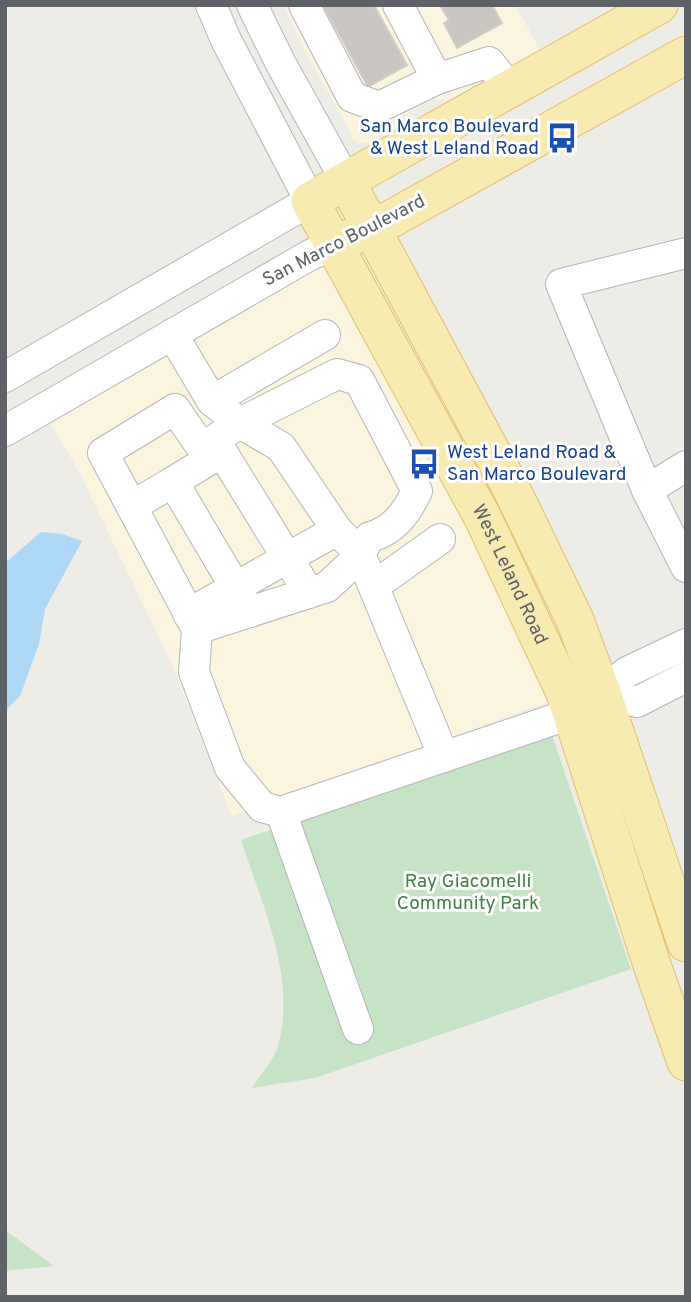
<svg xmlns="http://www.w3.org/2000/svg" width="691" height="1302" viewBox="0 0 691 1302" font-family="Overpass,sans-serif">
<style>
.commercial{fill:#fbf4de}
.green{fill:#c6e3c5}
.water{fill:#add9f7}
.building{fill:#cac7c2;stroke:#d3cec5;stroke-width:2}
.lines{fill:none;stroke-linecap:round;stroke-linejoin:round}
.minor-casing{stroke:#b3b6b9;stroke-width:32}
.major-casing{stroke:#e5bf69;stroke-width:39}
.minor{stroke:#fff;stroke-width:30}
.major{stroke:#f8ebb2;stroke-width:37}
.labels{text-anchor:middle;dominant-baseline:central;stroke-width:6;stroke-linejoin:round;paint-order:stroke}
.transit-label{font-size:19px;fill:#164399;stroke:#fff;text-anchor:end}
.street-label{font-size:19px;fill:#5e6165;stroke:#fff}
.park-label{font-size:19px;fill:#3e8340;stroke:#fff}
</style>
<rect width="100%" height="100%" fill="#eeece6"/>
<g class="commercial">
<polygon points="284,5 515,5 540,49 484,82 447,100 431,100 383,126 375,140 370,143 359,143 352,139 352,135 304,49"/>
<polygon points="330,261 492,551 551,701 232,816 171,662 78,470 49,421"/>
</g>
<g class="green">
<path d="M551 732 631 969 315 1078 252 1088C260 1075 274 1060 278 1046 297 977 262 905 241 840Z"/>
<polygon points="5,1230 54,1266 5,1271"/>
</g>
<polygon class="water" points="41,532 62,534 82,541 45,609 39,644 20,696 5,711 5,563"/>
<g class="building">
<polygon points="323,5 374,5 407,65 368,87"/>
<polygon points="440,5 492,5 502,23 457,48 444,23 449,20"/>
</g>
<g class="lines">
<g class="minor-casing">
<g id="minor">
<polyline points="252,5 281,64 346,181"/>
<polyline points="304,5 352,97 379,107 437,79"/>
<polyline points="398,5 437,79 489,62 510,89"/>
<polyline points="686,253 561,284 647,490 686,567"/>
<polyline points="172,334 212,401"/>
<polyline points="325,335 212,401 240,423 281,447 337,530 360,554 444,757"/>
<polyline points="5,377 310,201 226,40 211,5"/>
<polyline points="5,431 310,255 335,244"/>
<polyline points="173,482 222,452 309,593"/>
<polyline points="647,490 686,466"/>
<polyline points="132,506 173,482 250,612"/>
<polyline points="374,586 440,539"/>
<polyline points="188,614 337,530"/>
<polyline points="197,629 327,587 357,559 369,538"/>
<polyline points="602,693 627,672 686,644"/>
<polyline points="602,693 637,702 686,677"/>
<path d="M281 812 262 807 230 768 194 672 197 629 103 453 175 409 202 448 240 423 337 374 359 380 417 491C407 512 394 531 370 537"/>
<polyline points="358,1029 281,812 573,713"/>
</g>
</g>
<g class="major-casing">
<g id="major">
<path id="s1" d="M659 5 310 201 483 518 565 693 651 962 686 1062"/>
<polyline points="346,181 512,490 575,620 602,693 686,943"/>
<polyline points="349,238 391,219 686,55"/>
</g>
</g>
<use href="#minor" class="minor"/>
<use href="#major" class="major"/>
</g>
<defs>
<g id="bus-bare" transform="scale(2.415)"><path d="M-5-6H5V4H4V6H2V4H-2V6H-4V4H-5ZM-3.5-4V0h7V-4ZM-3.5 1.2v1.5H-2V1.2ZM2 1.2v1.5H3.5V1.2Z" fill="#1a4fb4" stroke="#fff" stroke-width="2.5" paint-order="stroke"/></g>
</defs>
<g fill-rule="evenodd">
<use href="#bus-bare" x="562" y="138"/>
<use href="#bus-bare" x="424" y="464"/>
</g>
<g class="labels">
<g class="transit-label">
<text x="539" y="127">San Marco Boulevard<tspan x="539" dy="22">&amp; West Leland Road</tspan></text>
<text x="447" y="453" text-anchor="start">West Leland Road &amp;<tspan x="447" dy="22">San Marco Boulevard</tspan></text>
</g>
<g class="street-label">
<text transform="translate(344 241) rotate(-27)">San Marco Boulevard</text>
<text stroke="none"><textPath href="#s1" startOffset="824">West Leland Road</textPath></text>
</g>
<g class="park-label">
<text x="468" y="882">Ray Giacomelli<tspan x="468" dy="22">Community Park</tspan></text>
</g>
</g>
<rect width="691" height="1302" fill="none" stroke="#5e6165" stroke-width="14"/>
</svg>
